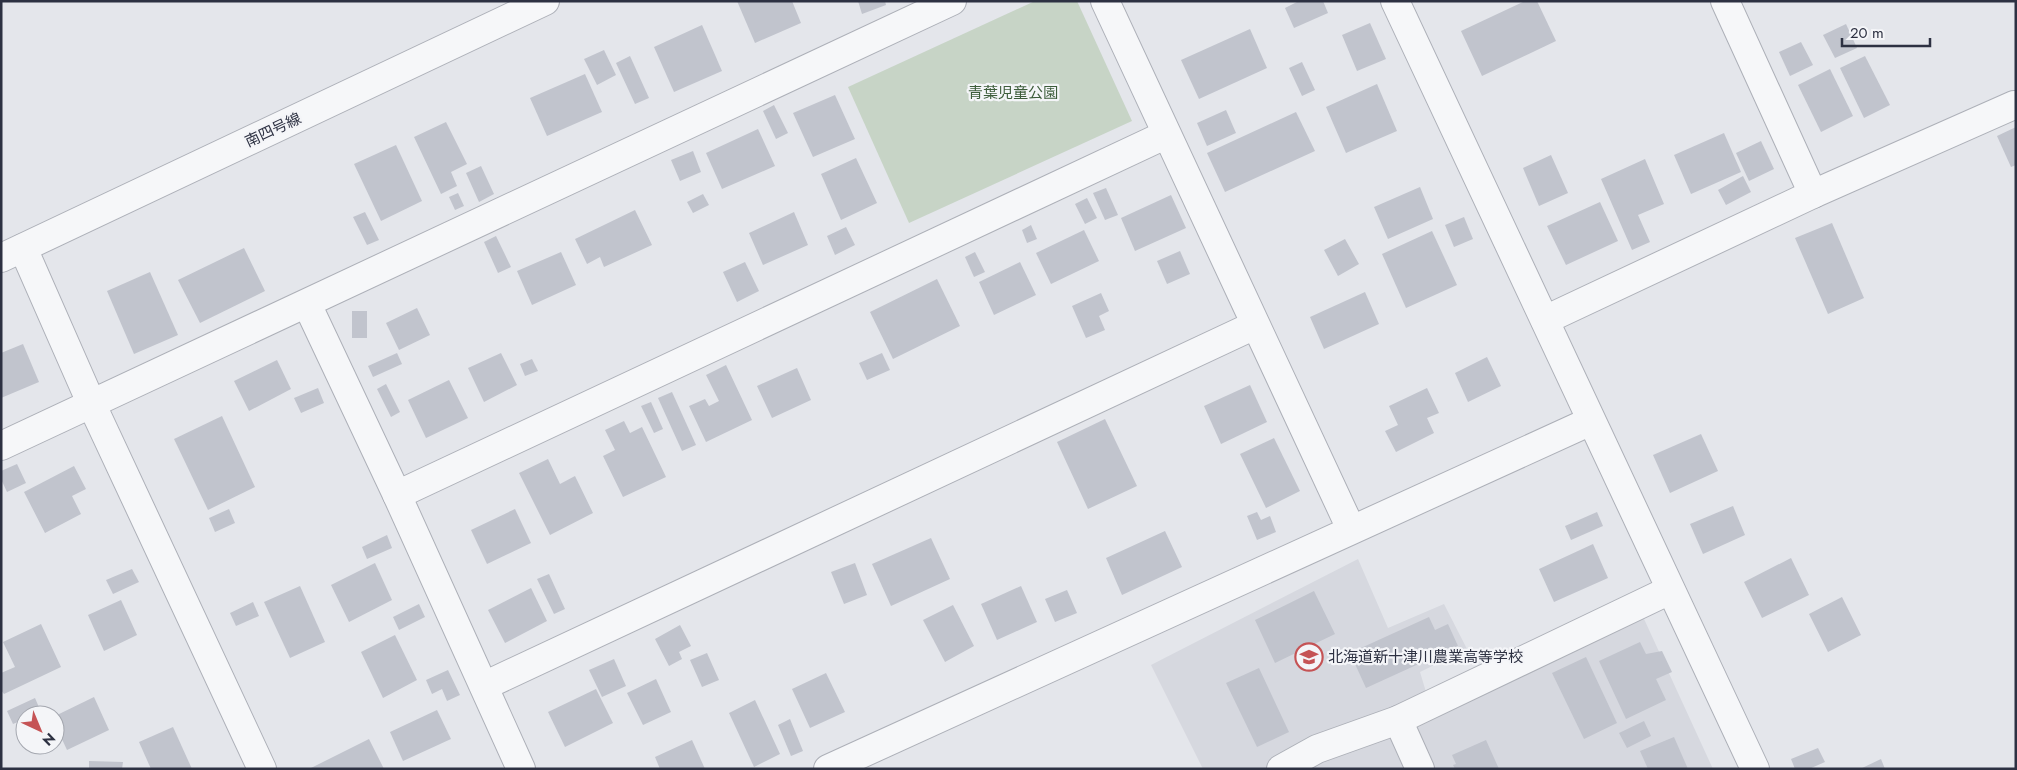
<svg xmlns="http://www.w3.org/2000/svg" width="2017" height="770" viewBox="0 0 2017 770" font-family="Jost,'Noto Sans JP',sans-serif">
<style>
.built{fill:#d6d8df}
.green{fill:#c7d4c6}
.building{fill:#c1c4cd}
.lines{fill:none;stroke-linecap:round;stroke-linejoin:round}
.minor-casing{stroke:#adb0b8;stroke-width:30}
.minor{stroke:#f6f7f9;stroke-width:28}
.labels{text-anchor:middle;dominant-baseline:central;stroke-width:4.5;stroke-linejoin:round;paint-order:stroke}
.park-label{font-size:15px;fill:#3d5d3b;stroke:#f4f5f8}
.street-label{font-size:15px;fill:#2d3142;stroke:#f4f5f8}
.poi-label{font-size:15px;fill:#2d3142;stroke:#f4f5f8;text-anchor:start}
</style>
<rect width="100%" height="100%" fill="#e4e6eb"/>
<polygon class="built" points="1358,559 1388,628 1444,604 1467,649 1420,672 1426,692 1633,595 1713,769 1203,769 1151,665"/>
<polygon class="green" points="1035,1 1077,1 1132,121 909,223 848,87"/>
<g class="building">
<polygon points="737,1 792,1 801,23 755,43"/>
<polygon points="858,1 885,1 886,5 862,14"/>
<polygon points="1299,1 1323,1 1328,13 1294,28 1285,8"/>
<polygon points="1525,1 1537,1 1556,41 1482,76 1461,31"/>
<polygon points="1370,23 1386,59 1357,71 1342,35"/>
<polygon points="1846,24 1857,48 1835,58 1823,35"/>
<polygon points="702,25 722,71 674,92 654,47"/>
<polygon points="1250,29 1267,68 1199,99 1181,60"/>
<polygon points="1801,42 1813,65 1790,76 1779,52"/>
<polygon points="604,50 616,75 597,85 584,59"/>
<polygon points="630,56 649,98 635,104 616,63"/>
<polygon points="1865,56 1890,105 1864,118 1840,68"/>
<polygon points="1302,62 1315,90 1302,96 1289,68"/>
<polygon points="1830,69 1853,116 1821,132 1798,85"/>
<polygon points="585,74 602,112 547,136 530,98"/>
<polygon points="1377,84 1397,131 1346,153 1326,107"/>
<polygon points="835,95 855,139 813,157 793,113"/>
<polygon points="774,105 788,133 776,139 763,111"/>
<polygon points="1226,110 1236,133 1207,146 1197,123"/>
<polygon points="1296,112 1315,151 1225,192 1207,153"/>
<polygon points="446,122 467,164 451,172 457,186 441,194 414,137"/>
<polygon points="2016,127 2016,165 2011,167 1997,136"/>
<polygon points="758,129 775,166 722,189 706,153"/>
<polygon points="1724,133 1741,172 1691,194 1674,155"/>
<polygon points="1761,141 1774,169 1749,181 1736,153"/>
<polygon points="396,145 422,201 381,221 354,164"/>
<polygon points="693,151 701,172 680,181 671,160"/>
<polygon points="1551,155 1568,193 1539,206 1523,168"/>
<polygon points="856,158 877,203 841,220 821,174"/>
<polygon points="1645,159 1664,204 1638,215 1650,242 1632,250 1601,179"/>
<polygon points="481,166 494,194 479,202 466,173"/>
<polygon points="1743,176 1751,192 1726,205 1718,190"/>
<polygon points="1420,187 1433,219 1388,239 1374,207"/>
<polygon points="1106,188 1118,215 1105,220 1093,193"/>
<polygon points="458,193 464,206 455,210 449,197"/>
<polygon points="703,194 709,205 693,213 687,202"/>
<polygon points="1171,195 1186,228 1135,251 1121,218"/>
<polygon points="1087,198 1097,218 1085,224 1075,204"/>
<polygon points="1600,202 1618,241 1566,265 1547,226"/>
<polygon points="635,210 652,245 604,267 600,257 587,264 575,239"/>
<polygon points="365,212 379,240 367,245 353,217"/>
<polygon points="794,212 808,245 763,265 749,233"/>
<polygon points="1464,217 1473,239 1454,247 1445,225"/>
<polygon points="1832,223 1864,298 1828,314 1795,238"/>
<polygon points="1031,225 1037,239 1027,243 1022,230"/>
<polygon points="846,227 855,245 835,255 827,236"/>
<polygon points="1084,230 1099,261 1051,284 1036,253"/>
<polygon points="1432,231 1457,285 1406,308 1382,254"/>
<polygon points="496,236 511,267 498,273 484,242"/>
<polygon points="1345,239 1359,264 1338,276 1324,250"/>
<polygon points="244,248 265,291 200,323 178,280"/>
<polygon points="1180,251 1190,274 1167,284 1157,261"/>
<polygon points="561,252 576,285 532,305 517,271"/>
<polygon points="975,252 985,272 974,277 965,257"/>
<polygon points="745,262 759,291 737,302 723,272"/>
<polygon points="1020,262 1036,295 994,315 979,282"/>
<polygon points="150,272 178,335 134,354 107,291"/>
<polygon points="937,279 960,326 893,359 870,312"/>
<polygon points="1365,292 1379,324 1324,349 1310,317"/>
<polygon points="1101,293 1109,311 1099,316 1105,330 1086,338 1072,306"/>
<polygon points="417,308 430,335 399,350 386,323"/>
<rect x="352" y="311" width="15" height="27"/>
<polygon points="23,344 39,382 1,398 1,353"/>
<polygon points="397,353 402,364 373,377 368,366"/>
<polygon points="501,353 517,385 484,402 468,368"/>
<polygon points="882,353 890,370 867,380 859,363"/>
<polygon points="1487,357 1501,386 1468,402 1455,373"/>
<polygon points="532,359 538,371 525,376 520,364"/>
<polygon points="277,360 291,389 249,411 234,381"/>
<polygon points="726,365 752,420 706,442 689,406 705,399 709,406 719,401 706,375"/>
<polygon points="797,368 811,400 772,418 757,386"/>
<polygon points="449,380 468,418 426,438 408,400"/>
<polygon points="386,384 400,412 391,417 377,389"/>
<polygon points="1250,385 1267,422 1221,444 1204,406"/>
<polygon points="318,388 324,403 301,413 294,398"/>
<polygon points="1427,388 1439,413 1427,418 1434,433 1396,452 1385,431 1398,425 1389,406"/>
<polygon points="672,392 696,445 682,451 658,398"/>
<polygon points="651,402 663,429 654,433 641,406"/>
<polygon points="222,416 255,487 208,510 174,439"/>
<polygon points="1105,419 1137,486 1088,509 1057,442"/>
<polygon points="624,421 630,433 642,427 666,477 623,497 603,456 615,450 605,430"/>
<polygon points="1701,434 1718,471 1670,493 1653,455"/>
<polygon points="1274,438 1300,491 1266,508 1240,454"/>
<polygon points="548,459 560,484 575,476 593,513 550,535 519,473"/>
<polygon points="17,464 26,483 7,492 1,479 1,471"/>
<polygon points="74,466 86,489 72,496 81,514 45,533 24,492"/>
<polygon points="1733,506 1745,535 1703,554 1690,524"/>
<polygon points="229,509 235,523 215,532 209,518"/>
<polygon points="515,509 531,543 487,564 471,530"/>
<polygon points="1257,512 1261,520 1270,516 1276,532 1257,540 1247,516"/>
<polygon points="1597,512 1603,526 1571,540 1565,526"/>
<polygon points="1165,531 1182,567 1122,595 1106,558"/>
<polygon points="387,535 392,548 367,559 362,547"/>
<polygon points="931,538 950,579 891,606 872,564"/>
<polygon points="1593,544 1608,578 1554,602 1539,569"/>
<polygon points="1791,558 1809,595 1762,618 1744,582"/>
<polygon points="375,563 392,600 349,622 331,585"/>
<polygon points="855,563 867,595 844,604 831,572"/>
<polygon points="132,569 139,582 113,594 106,580"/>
<polygon points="549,574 565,609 554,614 537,579"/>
<polygon points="300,586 325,642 290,658 264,602"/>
<polygon points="1021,586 1037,622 997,640 981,604"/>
<polygon points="531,588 547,621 505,643 488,610"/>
<polygon points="1067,590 1077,613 1055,622 1045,599"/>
<polygon points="1314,591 1335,634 1275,663 1255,620"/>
<polygon points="1842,597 1861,635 1828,652 1809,614"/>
<polygon points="121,600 137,635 104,651 88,615"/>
<polygon points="253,602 259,616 236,626 230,613"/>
<polygon points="419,604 425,617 399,630 393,617"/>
<polygon points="953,605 974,646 945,662 923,620"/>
<polygon points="1429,617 1435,630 1448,624 1458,646 1366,688 1350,653"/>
<polygon points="41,624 61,667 4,694 1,690 1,673 15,667 3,642"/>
<polygon points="680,625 691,646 679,652 682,659 669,666 655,639"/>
<polygon points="395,635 417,680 383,698 361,652"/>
<polygon points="1640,642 1646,654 1662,651 1672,672 1656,679 1666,700 1626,719 1599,661"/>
<polygon points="707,653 719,680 702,687 690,660"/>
<polygon points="1586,657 1617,723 1584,739 1552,673"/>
<polygon points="614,659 626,686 602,697 589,670"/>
<polygon points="1259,668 1289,732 1257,747 1226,683"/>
<polygon points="448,670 460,695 447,701 442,689 432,694 426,680"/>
<polygon points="826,673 845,712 810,728 792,689"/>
<polygon points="656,679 671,712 643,725 627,693"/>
<polygon points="596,689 613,723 565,747 548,712"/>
<polygon points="94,697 109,730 67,750 55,724 55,716"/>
<polygon points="35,698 41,712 34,715 25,715 25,719 13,724 7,711"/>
<polygon points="755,700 780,754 754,767 729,713"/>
<polygon points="437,710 451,739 403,761 390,732"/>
<polygon points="790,719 803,751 791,756 778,725"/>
<polygon points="1644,721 1651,736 1627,748 1619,733"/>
<polygon points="173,727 192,769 151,769 139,742"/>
<polygon points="1674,737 1688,769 1648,769 1640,751"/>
<polygon points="369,739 384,769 309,769"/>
<polygon points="692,740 705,769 660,769 655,757"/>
<polygon points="1486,740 1499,769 1455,769 1453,765 1456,764 1452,755"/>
<polygon points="1818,748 1825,762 1809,769 1795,769 1791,759"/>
<polygon points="1881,759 1885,769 1860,769"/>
<polygon points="89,761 123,762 122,769 89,769"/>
</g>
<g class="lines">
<g class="minor-casing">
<g id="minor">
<polyline points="1105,1 1351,529"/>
<polyline points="1395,1 1755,769"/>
<polyline points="1725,1 1813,194"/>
<polyline points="23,248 92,405 262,769"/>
<polyline points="1,258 545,1"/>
<polyline points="307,304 397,495 521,769"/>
<polyline points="1545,320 1813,194 2014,105"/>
<polyline points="1,446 952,1"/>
<polyline points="397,495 1165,135"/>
<polyline points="484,686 1255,325"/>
<polyline points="1398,720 1420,769"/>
<polyline points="828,769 1591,421"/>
<polyline points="1281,769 1317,749 1398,720 1670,590"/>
</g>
</g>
<use href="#minor" class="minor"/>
</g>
<defs>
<g id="school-ring" transform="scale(1.4375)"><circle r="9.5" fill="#f4f5f8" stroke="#c55355" stroke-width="1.5"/><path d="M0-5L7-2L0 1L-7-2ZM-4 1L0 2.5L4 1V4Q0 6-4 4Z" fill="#c55355"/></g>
</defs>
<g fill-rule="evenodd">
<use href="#school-ring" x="1309" y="657"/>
</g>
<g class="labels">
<g class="park-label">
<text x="1013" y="93">青葉児童公園</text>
</g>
<g class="street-label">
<text transform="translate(273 130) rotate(-25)">南四号線</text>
</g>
<g class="poi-label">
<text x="1328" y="657">北海道新十津川農業高等学校</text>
</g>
</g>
<rect width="2017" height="770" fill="none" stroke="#2d3142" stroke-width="5"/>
<g transform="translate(40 730) rotate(136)"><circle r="24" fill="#f4f5f8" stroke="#a4a7af"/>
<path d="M0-4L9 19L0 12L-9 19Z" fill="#c55355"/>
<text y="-8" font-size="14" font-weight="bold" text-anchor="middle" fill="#2d3142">N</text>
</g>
<path d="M1842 38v8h88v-8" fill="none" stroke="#2d3142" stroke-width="2.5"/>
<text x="1850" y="38" font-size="15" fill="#2d3142" stroke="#f4f5f8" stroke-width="4" paint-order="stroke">20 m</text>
</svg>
